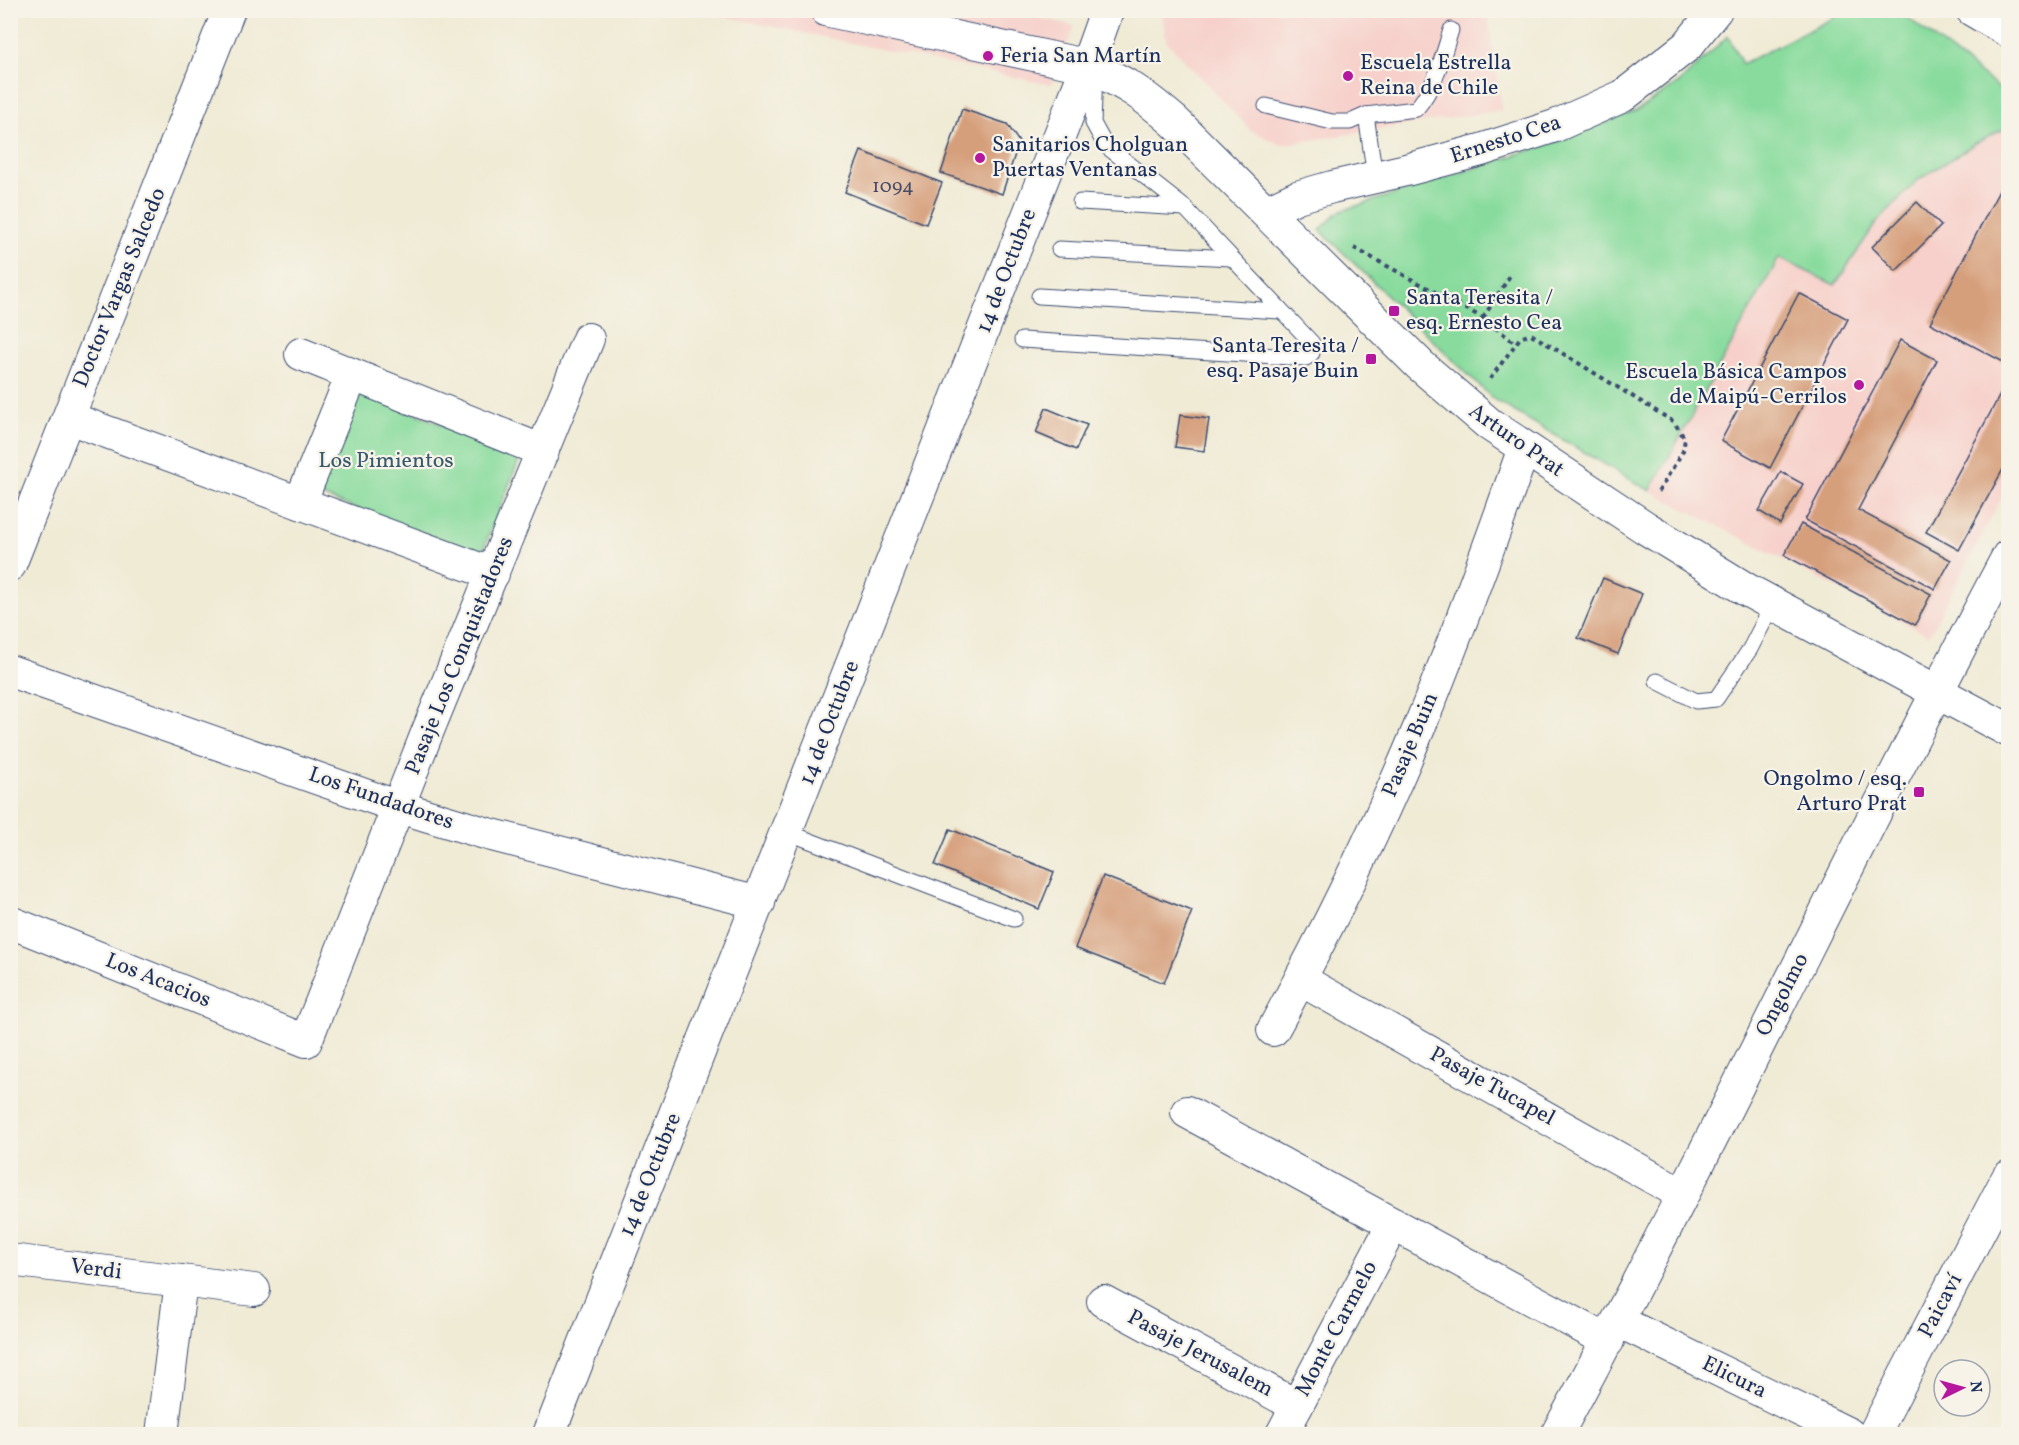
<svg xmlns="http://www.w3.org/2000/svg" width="2019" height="1445" viewBox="0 0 2019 1445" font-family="Vollkorn,serif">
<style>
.built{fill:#f7d0cb}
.green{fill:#88db9d;stroke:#52857e;stroke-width:1.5}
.building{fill:#d69f7b}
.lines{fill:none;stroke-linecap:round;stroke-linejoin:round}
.service-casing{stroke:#3b4b70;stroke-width:17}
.minor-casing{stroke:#3b4b70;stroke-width:34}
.tertiary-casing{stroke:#3b4b70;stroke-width:35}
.path{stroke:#3b4b70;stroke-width:4;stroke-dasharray:4.5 4.5;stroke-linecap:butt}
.service{stroke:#fff;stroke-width:15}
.minor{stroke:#fff;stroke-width:32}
.tertiary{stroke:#fff;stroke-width:33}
.poi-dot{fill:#b5179e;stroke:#f7f3e8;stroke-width:2}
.labels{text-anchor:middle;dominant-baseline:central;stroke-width:4.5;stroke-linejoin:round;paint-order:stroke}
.number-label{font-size:20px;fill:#4a4b65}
.poi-label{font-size:22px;fill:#1b2f5e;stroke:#f7f3e8;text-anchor:start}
.street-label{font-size:22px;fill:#1b2f5e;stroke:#f7f3e8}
.park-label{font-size:22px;fill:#365a6e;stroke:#f7f3e8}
</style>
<rect width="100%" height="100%" fill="#f7f3e8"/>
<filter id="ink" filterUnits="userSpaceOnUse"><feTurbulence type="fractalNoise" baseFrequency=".0167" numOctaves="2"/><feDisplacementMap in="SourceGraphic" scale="12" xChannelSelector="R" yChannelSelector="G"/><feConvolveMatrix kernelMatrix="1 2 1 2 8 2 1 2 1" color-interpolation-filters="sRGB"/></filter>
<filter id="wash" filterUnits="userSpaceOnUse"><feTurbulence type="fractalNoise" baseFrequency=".008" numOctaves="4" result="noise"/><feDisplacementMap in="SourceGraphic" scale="24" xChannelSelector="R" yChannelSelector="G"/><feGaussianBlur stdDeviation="1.35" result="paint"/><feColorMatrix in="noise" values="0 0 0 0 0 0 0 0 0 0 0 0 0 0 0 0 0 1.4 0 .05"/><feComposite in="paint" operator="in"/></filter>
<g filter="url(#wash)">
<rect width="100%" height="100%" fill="#f0ebd5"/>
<g class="built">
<polygon points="1005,10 1075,26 1051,85 698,11"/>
<polygon points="1161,11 1487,11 1502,110 1281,145 1250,130 1167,42"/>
<polygon points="2008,127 2008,486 1929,635 1650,491 1780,258 1876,223 1918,180 1974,144"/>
</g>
<g class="green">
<polygon points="1847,11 1899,11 2008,95 2008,127 1974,144 1918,180 1876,223 1835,285 1779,258 1650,491 1493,399 1320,230 1338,212 1562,140 1636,111 1679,83 1728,36 1742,64"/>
<polygon points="354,387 520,458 481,555 311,492"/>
</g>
<g id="blocks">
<g class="building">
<polygon points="962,109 1007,124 1019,142 1002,194 941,173"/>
<polygon points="861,151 942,183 926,224 845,192"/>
<polygon points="2001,187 2008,191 2007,364 1930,323"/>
<polygon points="1917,202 1941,226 1896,271 1872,247"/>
<polygon points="1799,293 1848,319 1770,468 1721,441"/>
<polygon points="1900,340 1937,360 1858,510 1951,560 1935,589 1805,520"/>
<polygon points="2008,380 2008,460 1959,550 1926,532"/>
<polygon points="1046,408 1087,425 1076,450 1036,433"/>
<polygon points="1180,415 1209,419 1204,451 1175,447"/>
<polygon points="1781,472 1803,484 1780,524 1759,511"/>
<polygon points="1801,524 1931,594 1915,625 1784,555"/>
<polygon points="1603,578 1642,594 1618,654 1578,638"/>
<polygon points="950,829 1054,872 1039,909 935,865"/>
<polygon points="1103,876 1192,911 1164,983 1075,948"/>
</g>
</g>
</g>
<g filter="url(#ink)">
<use href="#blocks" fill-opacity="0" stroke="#3b4b70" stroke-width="1.5"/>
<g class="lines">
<g class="service-casing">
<g id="service">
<polyline points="1266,106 1332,122 1350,122 1366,115 1375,177"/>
<path d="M1366 115 1416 109C1436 86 1442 58 1451 30"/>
<polyline points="1080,202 1185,208"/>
<polyline points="1059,249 1231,258"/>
<polyline points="1039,296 1280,311"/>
<polyline points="1022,340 1306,358 1312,353 1312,343 1185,208 1105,145 1093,123 1095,73"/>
<polyline points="1657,681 1696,701 1716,699 1750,649 1773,604"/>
<polyline points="787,832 1014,919"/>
</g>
</g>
<g class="minor-casing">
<g id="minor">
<polyline points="1972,10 2008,31"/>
<polyline points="1265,212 1297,197 1332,187 1406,170 1481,150 1555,126 1623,96 1687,46 1716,10"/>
<polyline points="301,354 543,451"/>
<polyline points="69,418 493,574"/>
<polyline points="300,503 352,375"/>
<polyline points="10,565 229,10"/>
<polyline points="10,671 399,807 488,834 759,903"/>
<polyline points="10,922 306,1041 427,733 588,339"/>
<polyline points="1301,980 1682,1194"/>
<path d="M1273 1030C1326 932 1376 832 1419 728 1457 636 1491 542 1524 448"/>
<polyline points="1187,1112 1608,1341"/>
<polyline points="10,1260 254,1290"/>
<polyline points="1103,1301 1297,1406"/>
<polyline points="1618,1321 1849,1434"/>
<polyline points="162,1434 181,1281"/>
<polyline points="549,1434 1087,66"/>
<polyline points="1282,1434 1393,1224"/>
<path d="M1557 1434C1714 1145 1853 847 2008 556"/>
<polyline points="1874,1434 2008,1177"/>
</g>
</g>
<g class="tertiary-casing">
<g id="tertiary">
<path d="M827 10 1087 66C1125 82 1144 95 1175 122L1420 365 1489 424 1646 528 1747 590 2008 730"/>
<polyline points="1087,66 1107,10"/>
</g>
</g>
<g class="path">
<polyline points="1354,248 1483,318 1515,343"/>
<polyline points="1483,318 1511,274"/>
<polyline points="1490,379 1520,338 1531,334 1674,422 1685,439 1683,451 1657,494"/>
</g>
<use href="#service" class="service"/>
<use href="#minor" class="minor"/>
<use href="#tertiary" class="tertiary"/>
</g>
</g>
<g class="poi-dot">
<circle cx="988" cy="56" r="6"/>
<circle cx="1348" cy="76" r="6"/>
<circle cx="980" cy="158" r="6"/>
<rect x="1388" y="305" width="12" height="12" rx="3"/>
<rect x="1365" y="353" width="12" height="12" rx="3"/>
<circle cx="1859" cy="385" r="6"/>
<rect x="1913" y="786" width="12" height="12" rx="3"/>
</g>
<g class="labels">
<g class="number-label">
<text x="893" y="187">1094</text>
</g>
<g class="poi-label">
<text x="1000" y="56">Feria San Martín</text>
<text x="1360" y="63">Escuela Estrella<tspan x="1360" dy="25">Reina de Chile</tspan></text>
<text x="992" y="145">Sanitarios Cholguan<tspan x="992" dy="25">Puertas Ventanas</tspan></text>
<text x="1406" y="298">Santa Teresita /<tspan x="1406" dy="25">esq. Ernesto Cea</tspan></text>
<text x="1359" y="346" text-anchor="end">Santa Teresita /<tspan x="1359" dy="25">esq. Pasaje Buin</tspan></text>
<text x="1847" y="372" text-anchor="end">Escuela Básica Campos<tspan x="1847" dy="25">de Maipú-Cerrilos</tspan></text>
<text x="1907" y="779" text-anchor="end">Ongolmo / esq.<tspan x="1907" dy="25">Arturo Prat</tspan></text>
</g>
<g class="street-label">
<text transform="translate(1506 140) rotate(-18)">Ernesto Cea</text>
<text transform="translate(1007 271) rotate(-69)">14 de Octubre</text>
<text transform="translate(120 288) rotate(-68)">Doctor Vargas Salcedo</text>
<text transform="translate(1516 441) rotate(35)">Arturo Prat</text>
<text transform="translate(460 656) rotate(-68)">Pasaje Los Conquistadores</text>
<text transform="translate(830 723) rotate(-69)">14 de Octubre</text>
<text transform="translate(1411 745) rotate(-67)">Pasaje Buin</text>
<text transform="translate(381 799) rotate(19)">Los Fundadores</text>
<text transform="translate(158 981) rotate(22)">Los Acacios</text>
<text transform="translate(1783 995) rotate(-63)">Ongolmo</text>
<text transform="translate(1492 1087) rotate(29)">Pasaje Tucapel</text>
<text transform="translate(651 1175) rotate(-68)">14 de Octubre</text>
<text transform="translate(96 1270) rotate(7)">Verdi</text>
<text transform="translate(1941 1306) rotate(-62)">Paicaví</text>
<text transform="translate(1337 1329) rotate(-62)">Monte Carmelo</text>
<text transform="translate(1200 1354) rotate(28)">Pasaje Jerusalem</text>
<text transform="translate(1734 1378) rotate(26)">Elicura</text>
</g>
<g class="park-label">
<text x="386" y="461">Los Pimientos</text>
</g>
</g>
<rect width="2019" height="1445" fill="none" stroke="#f7f3e8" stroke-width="36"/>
<g transform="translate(1962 1388) rotate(85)"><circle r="28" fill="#f7f3e8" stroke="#9fa5b1" stroke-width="1.5"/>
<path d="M0-4.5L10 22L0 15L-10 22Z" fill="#b5179e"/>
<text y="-9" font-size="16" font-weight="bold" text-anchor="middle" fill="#1b2f5e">N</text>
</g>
</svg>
